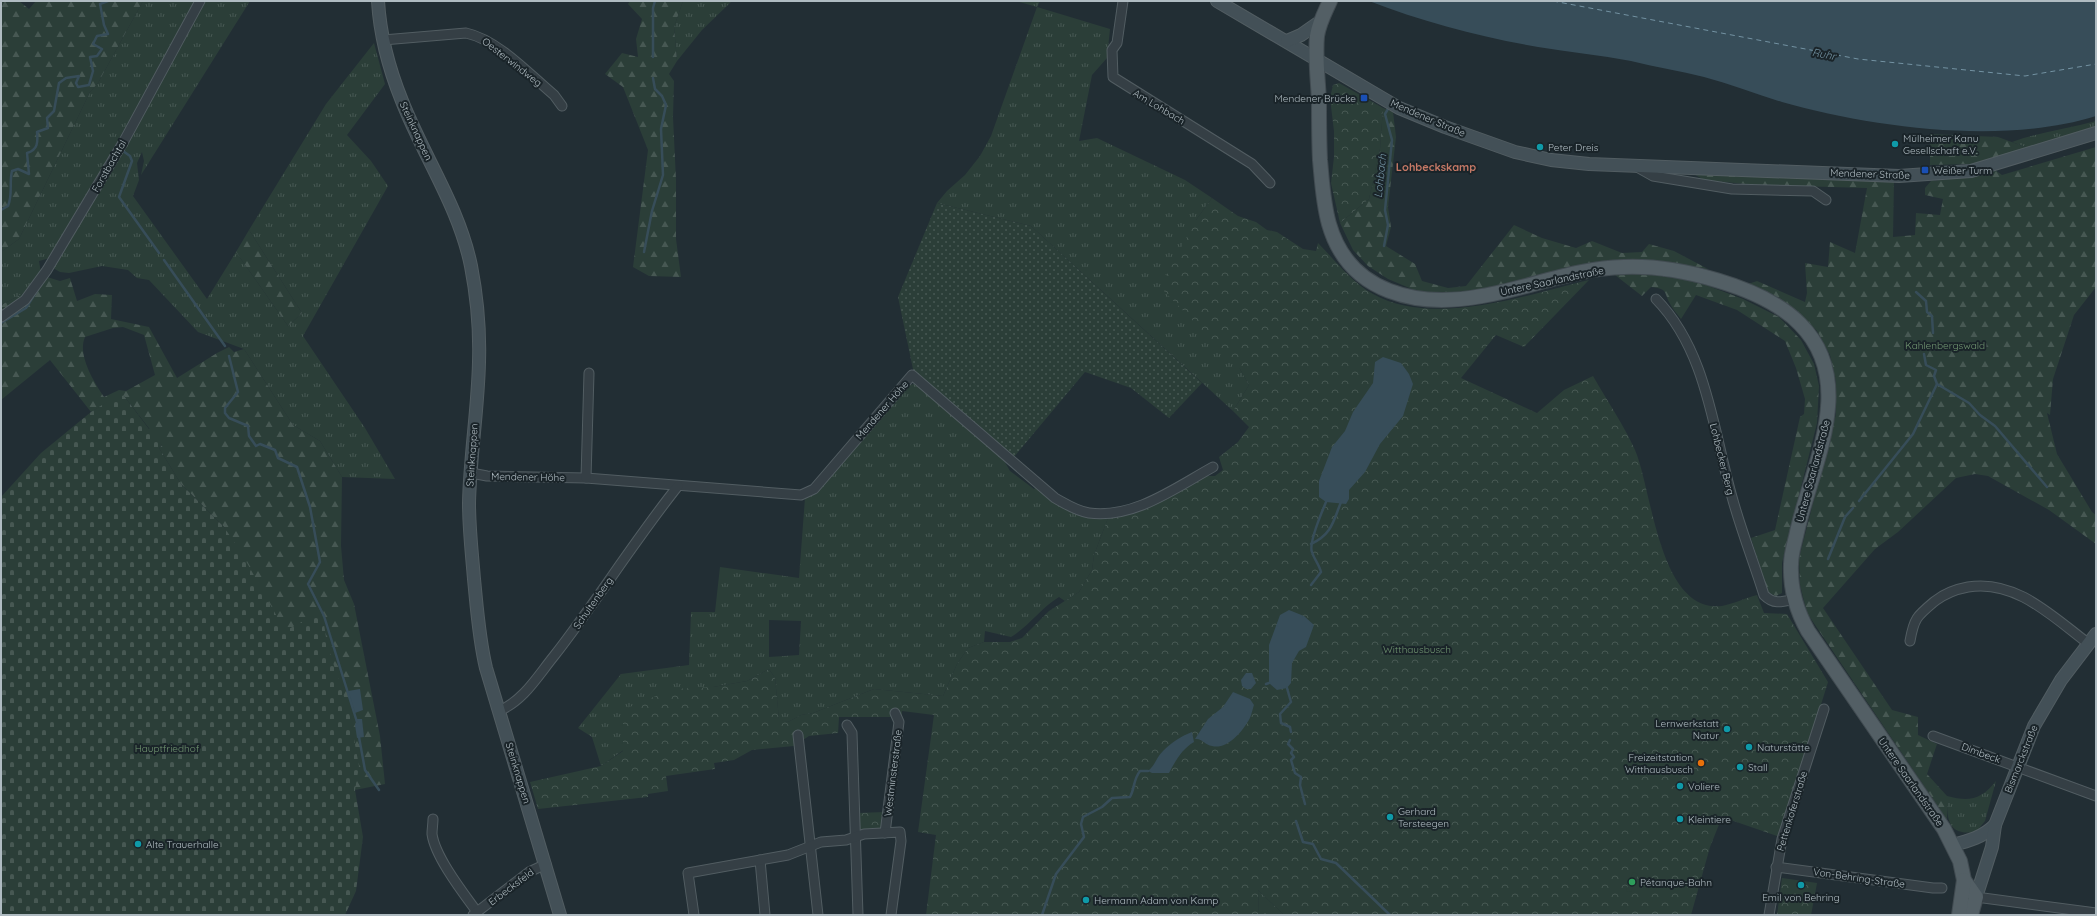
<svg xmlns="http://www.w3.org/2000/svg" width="2097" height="916" viewBox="0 0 2097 916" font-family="Quicksand,sans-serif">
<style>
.grass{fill:url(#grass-tufts);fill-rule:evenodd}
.forest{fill:url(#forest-firs);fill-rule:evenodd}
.cemetery{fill:url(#cemetery-stones)}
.park{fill:url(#park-crowns)}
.garden{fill:url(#garden-dots)}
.pitch{fill:#2b3e38}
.water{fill:#374d59}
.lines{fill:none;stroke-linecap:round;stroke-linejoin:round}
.stream{stroke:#374d59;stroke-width:2.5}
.ferry{stroke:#7392a2;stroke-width:1;stroke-dasharray:5 4;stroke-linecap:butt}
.street-casing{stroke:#525d62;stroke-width:11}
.secondary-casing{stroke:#525d62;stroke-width:14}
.primary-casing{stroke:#414b51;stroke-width:16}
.street{stroke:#353f45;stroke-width:9}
.secondary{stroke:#435057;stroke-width:12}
.primary{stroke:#535f65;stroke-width:14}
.transit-dot{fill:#1a4fb4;stroke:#1a2429;stroke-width:1.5}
.culture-dot{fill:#0f9aa8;stroke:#1a2429;stroke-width:1.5}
.food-dot{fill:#e8710a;stroke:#1a2429;stroke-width:1.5}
.leisure-dot{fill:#2e9e5b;stroke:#1a2429;stroke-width:1.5}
.labels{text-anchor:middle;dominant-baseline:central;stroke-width:4;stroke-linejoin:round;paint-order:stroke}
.street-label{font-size:10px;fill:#afbbc1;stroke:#1a2429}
.poi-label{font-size:10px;fill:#afbbc1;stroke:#1a2429;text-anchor:start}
.park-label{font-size:10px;fill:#719571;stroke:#1a2429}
.water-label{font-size:11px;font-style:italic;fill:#7392a2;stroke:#1a2429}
.neighbourhood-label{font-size:11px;font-weight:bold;fill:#c67966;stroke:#1a2429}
</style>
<defs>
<pattern id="grass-tufts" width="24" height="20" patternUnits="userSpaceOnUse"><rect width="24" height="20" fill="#2b3e38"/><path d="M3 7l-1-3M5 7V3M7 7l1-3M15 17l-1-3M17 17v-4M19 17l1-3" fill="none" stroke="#475853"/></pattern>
<pattern id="forest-firs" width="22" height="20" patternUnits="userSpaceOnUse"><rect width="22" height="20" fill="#2b3e38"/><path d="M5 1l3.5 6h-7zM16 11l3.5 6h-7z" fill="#475853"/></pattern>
<pattern id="cemetery-stones" width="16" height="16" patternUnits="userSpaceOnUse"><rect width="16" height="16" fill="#2b3e38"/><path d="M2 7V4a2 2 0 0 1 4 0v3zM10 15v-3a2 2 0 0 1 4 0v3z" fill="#475853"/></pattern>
<pattern id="park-crowns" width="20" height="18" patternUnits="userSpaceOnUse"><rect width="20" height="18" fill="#2b3e38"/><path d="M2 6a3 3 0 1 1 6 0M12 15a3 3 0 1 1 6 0" fill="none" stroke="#475853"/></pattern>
<pattern id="garden-dots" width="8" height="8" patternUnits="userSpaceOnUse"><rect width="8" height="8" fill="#2b3e38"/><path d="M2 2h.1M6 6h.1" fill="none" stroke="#475853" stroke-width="1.8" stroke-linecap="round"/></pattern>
</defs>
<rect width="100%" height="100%" fill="#222e34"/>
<g class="grass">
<polygon points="143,1 250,1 141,175 144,161 142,152 137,163 139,180 133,196 207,299 236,252 288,326 302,313 249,230 326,104 374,43 385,84 347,135 371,161 388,186 303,336 365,428 395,479 342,477 320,441 293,425 244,349 198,332 149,280 137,278 128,270 102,266 69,273 60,272 53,268 50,258 39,261 41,273 28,291 1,305 1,252 19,239 90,92 98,83"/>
<polygon points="683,1 732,1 702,30 677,61 674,27"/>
<polygon points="1016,1 1040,1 1037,7 1110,29 1107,58 1092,75 1079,141 1097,138 1185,180 1212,198 1196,220 1240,369 1249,385 1233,411 1031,226 937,203 947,191 965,175 980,156 991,136 1037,7"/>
<path d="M2096 121V126L2028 148 2012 142C2039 132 2068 129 2096 121Z"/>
<path d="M917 384 1002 457 1010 471 1034 489 1037 486 1056 502 1108 518 1094 555 1092 570 1079 592 1065 601 1059 597C1041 608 1029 626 1011 637L985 631 984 642 968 648 957 664 943 696 874 689 813 713 801 715 788 722 779 720 775 678 769 669 747 681 713 687 601 766 592 737 578 728 621 674 689 665 691 612H715L720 567 799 578 805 498 816 494 906 385ZM769 620 801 621 799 655 769 657Z"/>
<path d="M1996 781 1985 821 1976 832C1947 836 1947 819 1947 796 1969 802 1981 800 1996 781Z"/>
<polygon points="1258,890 1284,915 1259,915"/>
</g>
<g class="forest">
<polygon points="1,1 19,1 29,9 36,1 143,1 98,83 90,92 19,239 1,252"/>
<polygon points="630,1 683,1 674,27 677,61 669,74 674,81 673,117 676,180 676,239 681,277 649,276 633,267 648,150 623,87 605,74 622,53 638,57 636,39 642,19 628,4"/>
<polygon points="1383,108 1393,112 1396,137 1388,207 1391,227 1386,246 1415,264 1422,281 1448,288 1466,286 1514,225 1542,238 1576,248 1592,241 1622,253 1642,252 1649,244 1674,251 1708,269 1646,261 1611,260 1458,294 1419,292 1388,279 1368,266 1353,250 1340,223 1369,199 1380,149"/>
<polygon points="1930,134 1998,137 2028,148 1971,164 1930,165"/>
<polygon points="2096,147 2096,287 2074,315 2053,379 2050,415 2047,413 2057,454 2092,512 2096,515 2096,544 2049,510 1988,476 1975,474 1956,478 1898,532 1875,549 1823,608 1892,710 1918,717 1918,735 1937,744 1927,774 1947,796 1947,820 1807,613 1800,585 1799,558 1836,414 1836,382 1830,355 1817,331 1801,315 1748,284 1757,281 1805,302 1807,293 1805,263 1828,267 1830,242 1855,253 1867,188 1756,185 1704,180 1692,173 1894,180 1893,237 1915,235 1916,213 1940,215 1943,199 1925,195 1925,188 1931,181 1959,178 1995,170 2002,175"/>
<polygon points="249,230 302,313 288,326 236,252"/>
<path d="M1640 273 1695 281 1743 299 1779 317 1801 340 1814 364 1819 386 1817 423 1782 563V593L1776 596 1768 592 1751 538 1775 530 1800 417 1804 414 1805 399 1796 368 1785 341 1737 310 1696 295 1681 319C1677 314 1672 308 1669 302 1664 290 1666 289 1651 287L1642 296 1615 275Z"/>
<path d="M47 277 60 281 70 278 77 301 95 294 112 295 111 319 149 327 177 378 217 353 229 347 234 352 244 349 293 425 320 441 342 477 341 546 344 580 354 604 380 736 385 784 355 790 224 527 181 484 159 448 162 445 124 396H118L91 412 50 360 1 400V305L28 291 36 292ZM123 327 144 335 155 375 126 391 119 390 104 397C94 382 77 355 85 337L113 328Z"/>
</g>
<polygon class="cemetery" points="118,395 124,396 149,429 152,429 162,445 159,448 181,484 224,527 242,554 285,631 322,611 327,644 349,712 359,766 355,790 363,837 356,891 345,915 1,915 1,497 41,453 91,412"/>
<g class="park">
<polygon points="1339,83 1383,108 1380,149 1369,199 1340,223 1331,183 1334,157 1334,131 1330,98 1333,85"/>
<path d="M1212 198 1238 216 1256 222 1267 230 1277 232 1303 249 1316 251 1318 243C1336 261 1351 282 1373 294 1434 328 1526 295 1589 280L1524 347 1496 335 1461 378 1537 413 1564 390 1593 376C1607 401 1624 425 1635 450 1652 489 1659 614 1722 606 1733 604 1745 598 1757 595L1764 613 1787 614 1828 682 1780 837 1722 817 1710 847 1691 915H1284L1258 890 1259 915H926L936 835 918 832 934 715 902 711V717H839L838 733 809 736 794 746 752 750 734 760 714 763 715 769 666 776 668 791 648 794V797L538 809 530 782 601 766 623 751V710L672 689 713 687 747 681 769 669 775 678 779 719 788 722 801 715 813 713 874 689 943 696 957 664 968 648 984 642H1010L1022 638 1049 611 1079 592 1092 570 1094 555 1108 518 1203 476H1215L1223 470 1219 457 1238 442 1249 427 1233 411 1249 385 1240 369 1160 287 1196 220Z"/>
<polygon points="885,812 884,827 880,829 858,831 858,813"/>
<polygon points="1782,878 1817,883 1811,915 1777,915"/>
</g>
<polygon class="garden" points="937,203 1031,226 1202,383 1169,418 1131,388 1085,372 1014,457 914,374 898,297"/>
<polygon class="pitch" points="1633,872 1638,874 1631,892 1626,891"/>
<g class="water">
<path d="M1369 1H2096V116C2004 145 1874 128 1782 102 1756 94 1730 84 1704 77 1680 71 1655 67 1631 61 1600 55 1569 52 1538 47 1481 37 1423 22 1369 1Z"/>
<polygon points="1383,357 1401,363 1409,374 1413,384 1403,416 1380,444 1365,472 1349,490 1349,499 1346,504 1326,502 1319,497 1319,481 1332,447 1345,431 1353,412 1373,383 1375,362"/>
<polygon points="1289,610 1304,616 1314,625 1306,647 1299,651 1292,663 1291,683 1287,688 1277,690 1269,683 1269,645 1280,615"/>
<polygon points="1246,673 1252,673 1256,683 1251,689 1246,689 1242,686 1241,680"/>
<polygon points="360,689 363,710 355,713 348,691"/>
<path d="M1233 692 1250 699 1254 705C1252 711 1251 718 1247 723 1241 733 1226 750 1212 746 1205 745 1202 738 1195 739L1208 719 1223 707Z"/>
<polygon points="357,719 362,719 364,737 357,738 355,725"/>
<path d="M1192 732 1194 742C1182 749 1176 760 1169 773H1152L1148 771C1156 764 1156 758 1163 751 1171 743 1181 736 1192 732Z"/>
</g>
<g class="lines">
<g class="stream">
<polyline points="653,57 653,8 655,1"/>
<polyline points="124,149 123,151 130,156 132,161 119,197 159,253"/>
<path d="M1 210 8 206C13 194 9 183 12 171L18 169 29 174 27 153C38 150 38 142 37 132L48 128 47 118 54 111 59 83 66 78 79 76 76 83 78 87 89 85 93 71 90 57 97 56 102 49 93 44 97 36 108 34 104 25 100 4 108 1"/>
<polyline points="1384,246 1388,225 1385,210 1392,140 1385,114 1388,109"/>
<polyline points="644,252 652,211 663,175 661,129 666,105 662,96 655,89 653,78"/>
<polyline points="164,260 225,346"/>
<polyline points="1916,292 1926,301 1927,312 1932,316 1933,333"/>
<polyline points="1,323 26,308 38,289"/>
<polyline points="1924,354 1926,365 1936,370 1934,376 1937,384 1969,403 1980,415 1995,426 2047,487"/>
<polyline points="229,356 238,392 225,408 225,413 229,418 248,426 249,436 256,446 260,444 275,450 278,458 297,467 310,507 320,562 308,584 324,616 357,722"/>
<polyline points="1859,501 1913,434 1937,384"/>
<path d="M1311 544C1332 534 1333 522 1341 502"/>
<polyline points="1828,559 1845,517 1853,508"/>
<path d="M1311 585 1321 572C1319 564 1314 559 1312 552 1308 543 1322 512 1326 502"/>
<polyline points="1266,684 1269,683"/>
<polyline points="1287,688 1291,702 1280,714 1281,723 1290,727 1291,732"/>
<polyline points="359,737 365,770 379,790"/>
<polyline points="1290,740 1288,744 1293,749 1291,753 1294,757 1291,760 1295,773 1301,777 1300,785 1305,804"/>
<polyline points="1296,821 1303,842 1313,844 1321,859 1336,863 1390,915"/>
<path d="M1042 915 1056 874 1084 837 1081 824 1083 817 1102 807 1112 798 1130 797C1135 788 1133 780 1140 771H1148"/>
</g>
<polyline class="ferry" points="1553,1 1858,59 2025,76 2096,64"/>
<g class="street-casing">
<g id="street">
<polyline points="1123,1 1117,43 1112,50 1113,77 1252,164 1270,183"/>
<path d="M383 40 466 33C498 40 529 74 554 95L562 106"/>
<polyline points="1637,167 1653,176 1732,189 1813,191 1826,200"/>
<path d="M1656 299C1707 351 1713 430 1732 497 1741 530 1754 563 1764 595 1774 605 1782 602 1794 599"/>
<polyline points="1,317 25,300 47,270 124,141 200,1"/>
<path d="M471 473 487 476 586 478 801 495 814 489 912 375 1055 498C1066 504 1076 511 1089 513 1134 519 1175 488 1213 467"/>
<polyline points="586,478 589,373"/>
<path d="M1910 641C1914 618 1917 616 1935 601 1944 594 1957 589 1968 587 2016 579 2053 617 2089 644"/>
<path d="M499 711C524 700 537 677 554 656 597 601 634 541 678 486"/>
<polyline points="847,725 852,733 858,915"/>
<polyline points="798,735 818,915"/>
<polyline points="1933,736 2096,796"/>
<path d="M433 819C433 824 432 829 432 834 435 857 464 894 477 912"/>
<polyline points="885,833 899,722 895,713"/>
<polyline points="760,860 765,915"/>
<polyline points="1776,867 1933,888 1942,888"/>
<polyline points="1976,897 2096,913"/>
<polyline points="473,915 529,872 546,864"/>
<polyline points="694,915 688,873 788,855 821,842 846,840 864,834 900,832 901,841 891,915"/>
<polyline points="1769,915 1782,839 1824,709"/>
</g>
</g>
<g class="secondary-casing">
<g id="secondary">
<path d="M378 1C380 35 389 69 402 101 424 157 459 207 471 266 477 297 480 331 479 362 478 409 470 456 469 503 469 529 472 554 474 579 477 609 479 639 486 668L560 915"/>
<polyline points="1217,1 1399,108 1445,127 1515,152 1551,160 1589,164 1899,176 1971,171 2096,133"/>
<polyline points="1287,41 1301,35 1321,21"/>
<path d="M1952 845C1969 841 1983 837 1995 825"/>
<polyline points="1976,897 1992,847 1995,825 2034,726 2061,680 2096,634"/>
</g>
</g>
<g class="primary-casing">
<g id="primary">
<path d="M1330 1C1325 12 1319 23 1317 36 1315 58 1318 79 1319 101 1319 120 1319 140 1320 160 1322 181 1323 203 1329 224 1349 294 1418 308 1482 296 1529 288 1576 268 1624 267 1676 265 1763 286 1800 324 1858 382 1812 465 1797 532 1795 542 1791 553 1791 564 1790 588 1796 610 1808 631L1944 829 1960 861 1964 880 1976 897 1971 915"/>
<polyline points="1959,915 1964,880"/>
</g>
</g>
<use href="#street" class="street"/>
<use href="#secondary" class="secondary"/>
<use href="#primary" class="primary"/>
</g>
<g class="transit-dot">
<rect x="1360" y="94" width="8" height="8" rx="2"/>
<rect x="1921" y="166" width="8" height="8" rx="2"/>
</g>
<g class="culture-dot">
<circle cx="1895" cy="144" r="4"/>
<circle cx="1540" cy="147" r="4"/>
<circle cx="1727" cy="729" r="4"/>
<circle cx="1749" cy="747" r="4"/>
<circle cx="1740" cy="767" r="4"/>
<circle cx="1680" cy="786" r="4"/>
<circle cx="1390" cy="817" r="4"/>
<circle cx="1680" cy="819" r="4"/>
<circle cx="138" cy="844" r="4"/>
<circle cx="1801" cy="885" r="4"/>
<circle cx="1086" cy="900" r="4"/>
</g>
<circle class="food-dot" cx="1701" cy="763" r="4"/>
<circle class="leisure-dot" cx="1632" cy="882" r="4"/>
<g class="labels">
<g class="street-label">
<text transform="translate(512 62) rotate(38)">Oesterwindweg</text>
<text transform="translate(1159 107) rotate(31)">Am Lohbach</text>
<text transform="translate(1428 118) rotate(23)">Mendener Straße</text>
<text transform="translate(416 131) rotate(65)">Steinknappen</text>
<text transform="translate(109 166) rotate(-60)">Forstbachtal</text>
<text transform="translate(1870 174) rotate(2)">Mendener Straße</text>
<text transform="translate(1552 281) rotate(-12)">Untere Saarlandstraße</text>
<text transform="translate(882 410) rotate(-49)">Mendener Höhe</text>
<text transform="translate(472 455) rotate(-86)">Steinknappen</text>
<text transform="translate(1722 459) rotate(76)">Lohbecker Berg</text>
<text transform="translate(1813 471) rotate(-75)">Untere Saarlandstraße</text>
<text transform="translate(528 477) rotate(1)">Mendener Höhe</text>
<text transform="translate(593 603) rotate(-55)">Schultenberg</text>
<text transform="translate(1981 753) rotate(20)">Dimbeck</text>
<text transform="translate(2021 759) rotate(-68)">Bismarckstraße</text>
<text transform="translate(518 773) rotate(73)">Steinknappen</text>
<text transform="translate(893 773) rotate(-83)">Westminsterstraße</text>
<text transform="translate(1911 782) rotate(55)">Untere Saarlandstraße</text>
<text transform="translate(1792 811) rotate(-73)">Pettenkoferstraße</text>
<text transform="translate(1859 878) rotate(8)">Von-Behring-Straße</text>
<text transform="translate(511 887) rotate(-37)">Erbecksfeld</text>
</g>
<g class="poi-label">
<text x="1356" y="98" text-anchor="end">Mendener Brücke</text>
<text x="1903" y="138">Mülheimer Kanu<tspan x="1903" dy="12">Gesellschaft e.V.</tspan></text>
<text x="1548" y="147">Peter Dreis</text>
<text x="1933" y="170">Weißer Turm</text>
<text x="1719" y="723" text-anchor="end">Lernwerkstatt<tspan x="1719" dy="12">Natur</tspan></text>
<text x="1757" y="747">Naturstätte</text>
<text x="1693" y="757" text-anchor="end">Freizeitstation<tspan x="1693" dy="12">Witthausbusch</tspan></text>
<text x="1748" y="767">Stall</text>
<text x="1688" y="786">Voliere</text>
<text x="1398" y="811">Gerhard<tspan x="1398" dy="12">Tersteegen</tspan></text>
<text x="1688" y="819">Kleintiere</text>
<text x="146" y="844">Alte Trauerhalle</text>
<text x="1640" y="882">Pétanque-Bahn</text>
<text x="1801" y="897" text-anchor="middle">Emil von Behring</text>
<text x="1094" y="900">Hermann Adam von Kamp</text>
</g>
<g class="park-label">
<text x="1945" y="345">Kahlenbergswald</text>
<text x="1417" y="649">Witthausbusch</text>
<text x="167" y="748">Hauptfriedhof</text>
</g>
<g class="water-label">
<text transform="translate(1824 54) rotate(11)">Ruhr</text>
<text transform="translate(1380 176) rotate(-84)">Lohbach</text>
</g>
<g class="neighbourhood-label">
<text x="1436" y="167">Lohbeckskamp</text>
</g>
</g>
<rect width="2097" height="916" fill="none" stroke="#afbbc1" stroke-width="4"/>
</svg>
